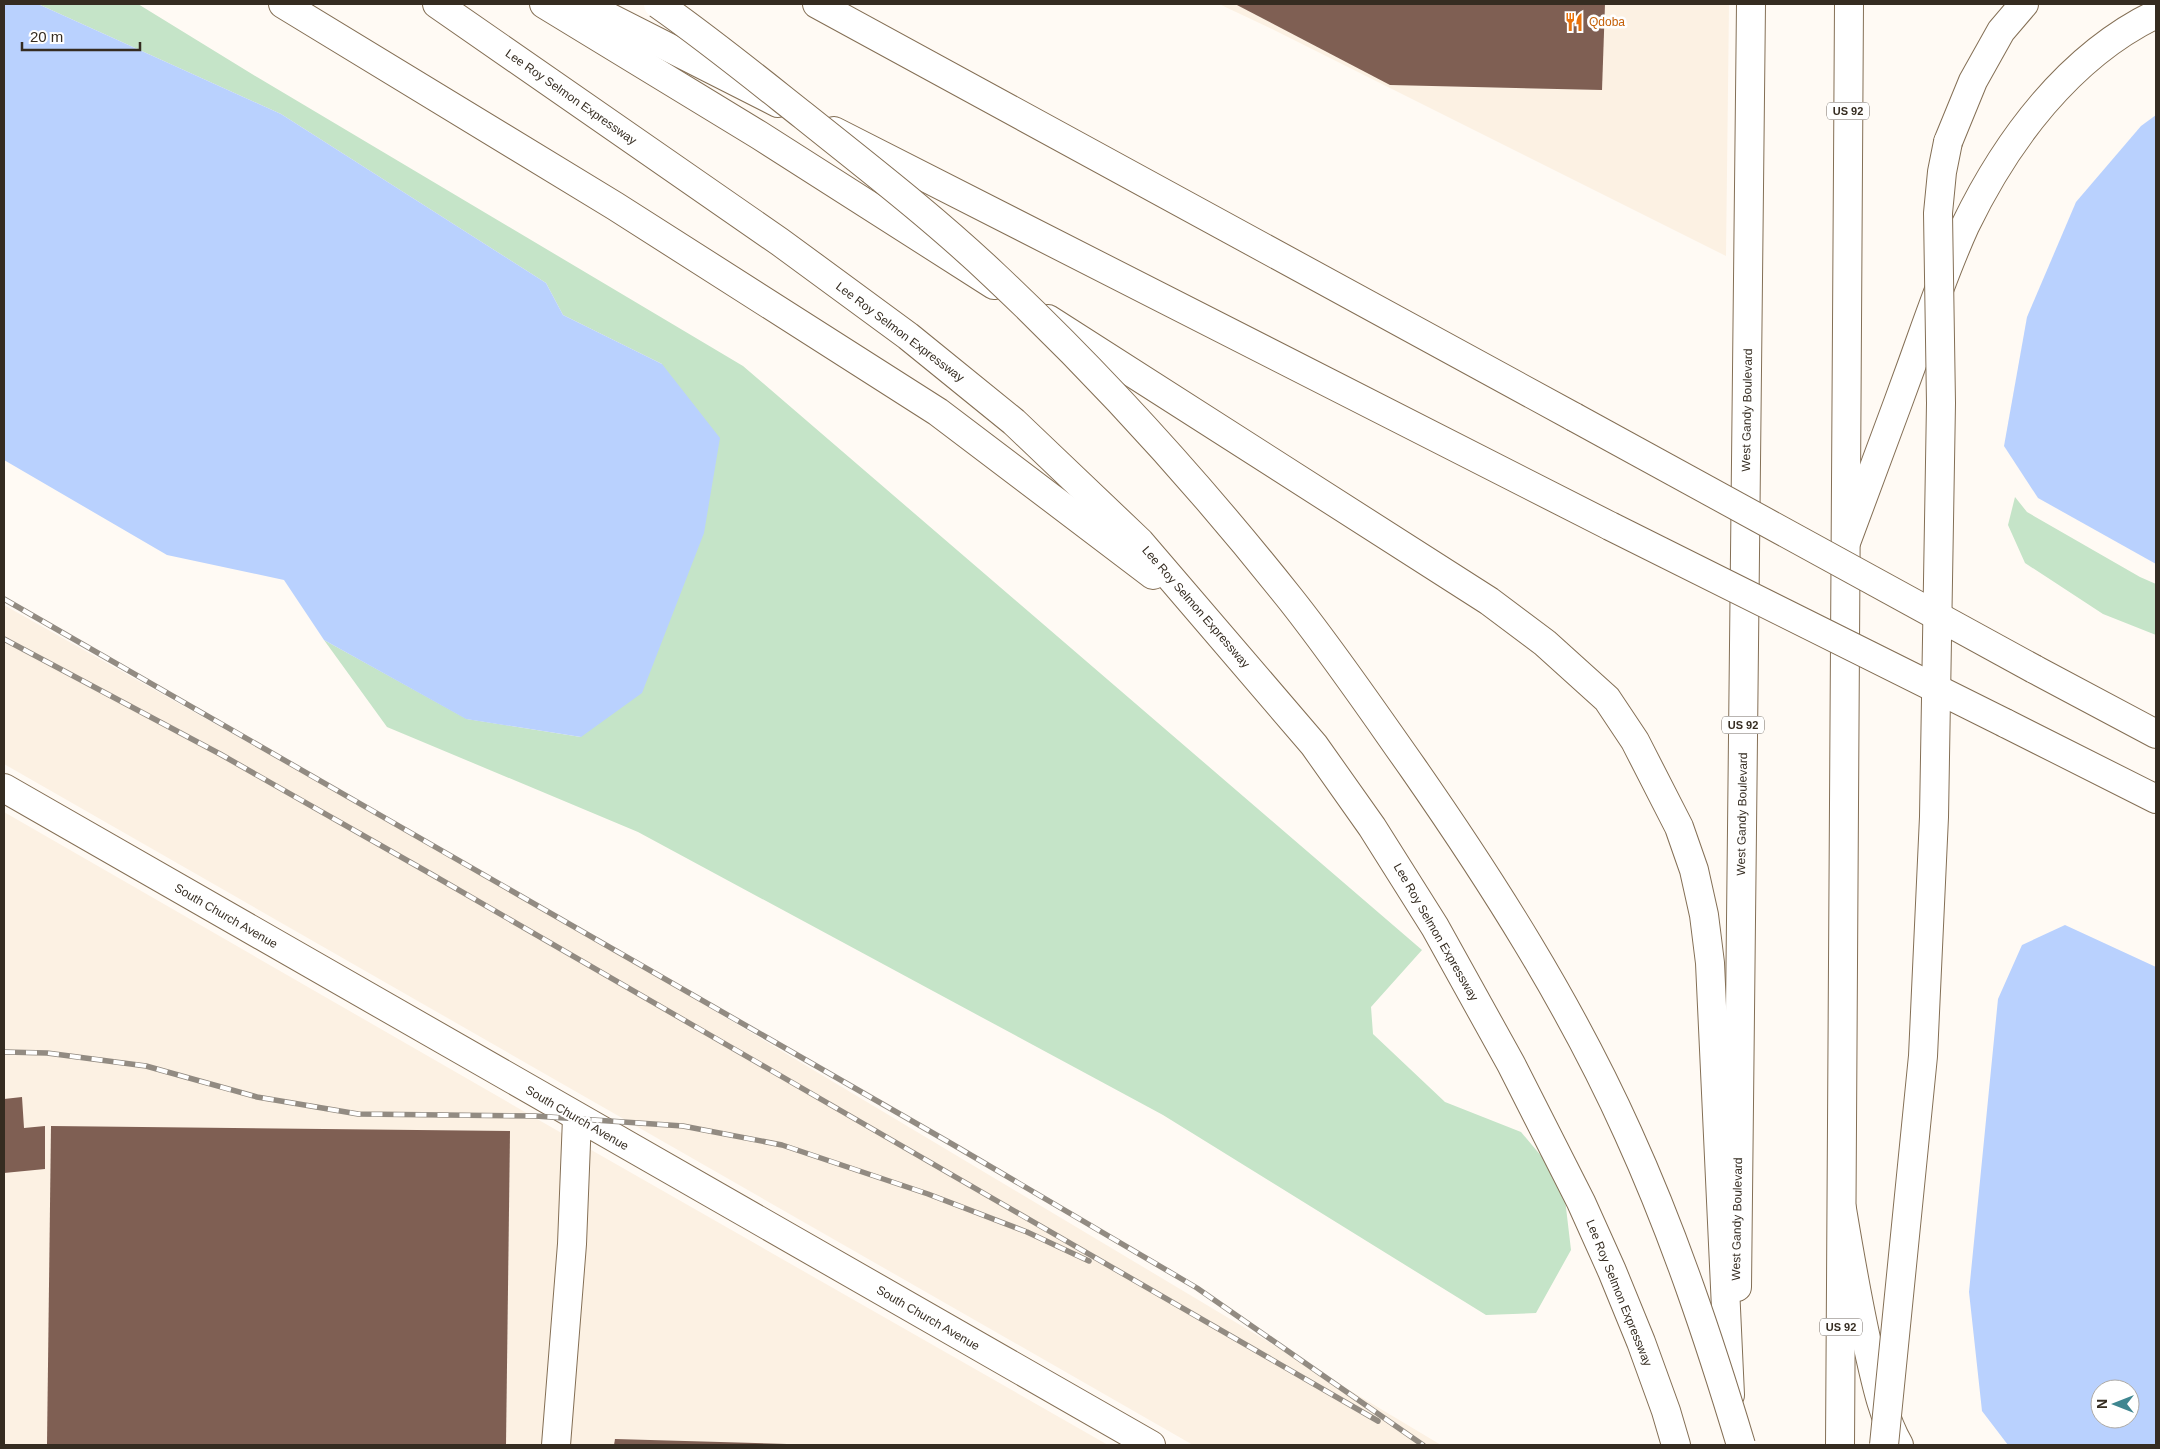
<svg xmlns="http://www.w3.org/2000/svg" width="2160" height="1449" viewBox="0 0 2160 1449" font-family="Helvetica,sans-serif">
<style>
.built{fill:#fcf1e3}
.green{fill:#c5e4c8}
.water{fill:#b9d1fe;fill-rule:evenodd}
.building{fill:#7f5f53}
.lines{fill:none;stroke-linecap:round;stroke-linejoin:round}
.minor-casing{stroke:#846f55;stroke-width:30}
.major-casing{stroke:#846f55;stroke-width:30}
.highway-casing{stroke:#846f55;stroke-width:30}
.minor{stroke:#fff;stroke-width:28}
.major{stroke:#fff;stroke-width:28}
.highway{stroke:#fff;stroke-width:28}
.rail-casing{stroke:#928b82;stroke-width:5.5}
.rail{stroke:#fff;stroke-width:4;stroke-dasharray:11;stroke-linecap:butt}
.highway-bridge-casing{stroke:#846f55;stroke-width:30;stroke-linecap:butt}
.highway-bridge{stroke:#fff;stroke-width:28}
.labels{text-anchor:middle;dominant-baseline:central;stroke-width:5;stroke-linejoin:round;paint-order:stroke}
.shield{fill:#fff;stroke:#726b64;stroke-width:1}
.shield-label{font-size:11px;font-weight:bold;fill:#352c21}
.food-label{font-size:12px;fill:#c56008;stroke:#fff;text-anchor:start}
.street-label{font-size:12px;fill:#352c21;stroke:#fff}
</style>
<rect width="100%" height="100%" fill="#fffaf4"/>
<g class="built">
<polygon points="1219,4 1729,4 1726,256 1274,30"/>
<polygon points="4,605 561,919 1441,1445 1193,1445 4,764"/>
<polygon points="4,812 565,1135 1108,1445 4,1445"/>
</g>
<g class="green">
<polygon points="38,4 138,4 257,77 743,366 1422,950 1371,1007 1373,1034 1445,1102 1521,1132 1563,1182 1571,1250 1536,1313 1486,1315 1163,1115 638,832 387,727 324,640 467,719 581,737 662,364 563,315 546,283 281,114"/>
<polygon points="2015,497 2027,512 2140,577 2156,584 2156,635 2103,614 2025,563 2008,525"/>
</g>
<g class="water">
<polygon points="4,4 38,4 281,114 546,283 563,315 662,364 720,438 704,533 642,693 581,737 466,719 324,640 284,580 167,555 4,460"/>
<polygon points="2156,115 2156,564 2038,498 2004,446 2027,317 2076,202 2141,126"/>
<path d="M2065 925 2156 967V1445H2008L1982 1411 1969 1292 1998 999 2022 945ZM2100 1389H2130V1419H2100Z"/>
</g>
<g class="building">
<polygon points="1235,4 1605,4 1602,90 1390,85"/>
<polygon points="22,1097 24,1128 45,1126 45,1169 4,1173 4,1099"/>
<polygon points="51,1126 510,1131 506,1445 47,1445"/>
<polygon points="615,1439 787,1444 787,1445 614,1445"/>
</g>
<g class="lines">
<g class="minor-casing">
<g id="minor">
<polyline points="4,788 1151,1445"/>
<polyline points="556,1445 572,1244 577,1118"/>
</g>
</g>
<g class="major-casing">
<g id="major">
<polyline points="1737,1287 1751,4"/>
<polyline points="1840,1445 1849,4"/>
</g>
</g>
<g class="highway-casing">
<g id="highway">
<polyline points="283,4 615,206 938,412 1153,575"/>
<polyline points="437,4 780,242 908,336 1014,422 1140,542 1314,745 1372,827 1435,927 1511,1064 1581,1202 1612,1271 1641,1342 1666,1411 1676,1445"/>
<polyline points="544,4 759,135 994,285"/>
<polyline points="583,4 778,103"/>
<polyline points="817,4 1574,417"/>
<polyline points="834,131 1610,526"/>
<polyline points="1948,142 1973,81 2001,31 2024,4"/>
<polyline points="1048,319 1489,601 1545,643 1607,699 1635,741 1679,827 1694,870 1704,915 1710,963 1730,1395"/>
<path d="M1847 540C1868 483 1890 425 1911 367 1928 320 1944 272 1965 226 2006 141 2069 56 2156 14"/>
<polyline points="2034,669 2156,734"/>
<polyline points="2005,723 2156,799"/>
<path d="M1842 1209C1850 1257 1858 1304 1869 1352 1876 1383 1883 1417 1899 1445"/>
</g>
</g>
<use href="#minor" class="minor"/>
<use href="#major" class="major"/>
<use href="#highway" class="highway"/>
<g class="rail-casing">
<g id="rail">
<polyline points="4,599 952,1144 1197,1288 1423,1445"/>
<polyline points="4,639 220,754 431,874 1378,1421"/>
<polyline points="4,1052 47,1053 146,1066 257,1097 358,1114 535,1116 683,1126 782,1145 928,1194 1027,1232 1089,1261"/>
</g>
</g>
<use href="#rail" class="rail"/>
<g class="highway-bridge-casing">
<g id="highway-bridge">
<path d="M658 4C708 39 756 78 804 116 869 168 935 219 995 276 1100 375 1198 483 1288 596 1332 651 1372 710 1413 768 1493 883 1570 1004 1628 1133 1674 1234 1709 1339 1741 1445"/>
<polyline points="1574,417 2034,669"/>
<polyline points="1610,526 2005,723"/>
<polyline points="1884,1445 1923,1056 1934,817 1941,403 1938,213 1942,172 1948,142"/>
</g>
</g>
<use href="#highway-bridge" class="highway-bridge"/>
</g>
<defs>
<g id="restaurant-bare" transform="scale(1.5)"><path d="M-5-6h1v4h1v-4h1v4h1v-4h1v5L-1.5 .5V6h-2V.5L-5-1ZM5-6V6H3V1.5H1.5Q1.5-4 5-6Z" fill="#e8710a" stroke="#fff" stroke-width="2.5" paint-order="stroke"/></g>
</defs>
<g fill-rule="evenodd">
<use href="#restaurant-bare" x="1574" y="22"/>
</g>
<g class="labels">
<g class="shield">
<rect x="1827" y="102.5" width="42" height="17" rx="4"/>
<rect x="1722" y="716.5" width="42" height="17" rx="4"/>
<rect x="1820" y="1318.5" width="42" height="17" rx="4"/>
</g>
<g class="shield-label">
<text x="1848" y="111">US 92</text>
<text x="1743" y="725">US 92</text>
<text x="1841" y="1327">US 92</text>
</g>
<g class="food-label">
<text x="1589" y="22">Qdoba</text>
</g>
<g class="street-label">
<text transform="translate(571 97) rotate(35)">Lee Roy Selmon Expressway</text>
<text transform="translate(900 332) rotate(37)">Lee Roy Selmon Expressway</text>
<text transform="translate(1747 410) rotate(-89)">West Gandy Boulevard</text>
<text transform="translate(1196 607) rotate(49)">Lee Roy Selmon Expressway</text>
<text transform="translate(1742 814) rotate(-89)">West Gandy Boulevard</text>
<text transform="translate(226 916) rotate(30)">South Church Avenue</text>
<text transform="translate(1436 932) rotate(60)">Lee Roy Selmon Expressway</text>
<text transform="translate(577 1118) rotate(30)">South Church Avenue</text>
<text transform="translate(1737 1219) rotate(-89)">West Gandy Boulevard</text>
<text transform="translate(1619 1293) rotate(68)">Lee Roy Selmon Expressway</text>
<text transform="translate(928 1318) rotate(30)">South Church Avenue</text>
</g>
</g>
<rect width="2160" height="1449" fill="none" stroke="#352c21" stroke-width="10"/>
<g transform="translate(2115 1404) rotate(270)"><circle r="24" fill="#ffffff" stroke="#aeaba6"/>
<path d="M0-4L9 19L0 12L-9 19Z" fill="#3f8690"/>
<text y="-8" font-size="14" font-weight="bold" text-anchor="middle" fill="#352c21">N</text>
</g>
<path d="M22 42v8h118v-8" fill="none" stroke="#352c21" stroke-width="2.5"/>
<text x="30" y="42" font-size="15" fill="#352c21" stroke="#ffffff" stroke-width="4" paint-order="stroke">20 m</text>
</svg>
